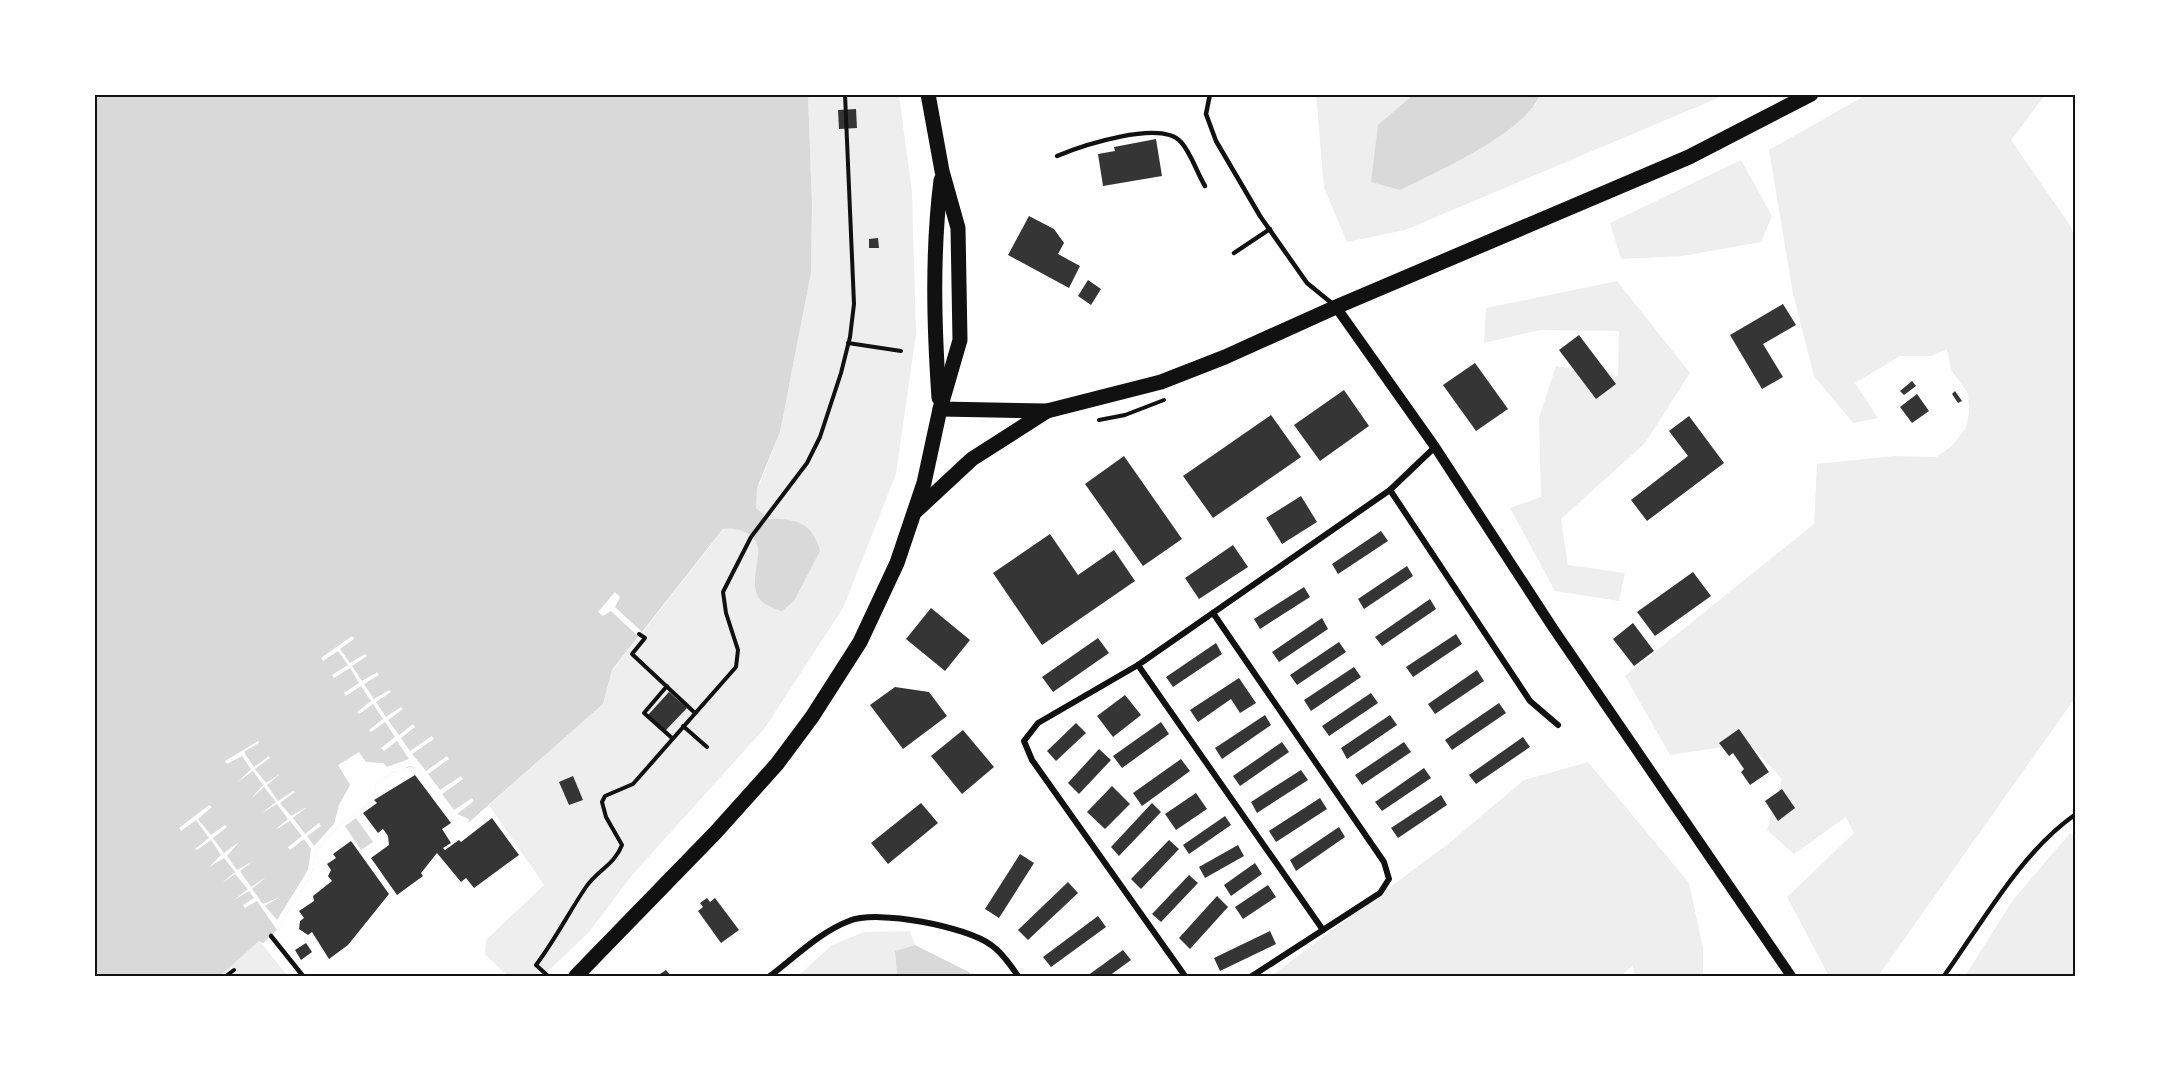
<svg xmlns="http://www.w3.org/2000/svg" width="2170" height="1071" viewBox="0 0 2170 1071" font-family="'PT Sans Narrow',sans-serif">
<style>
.green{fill:#eee}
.water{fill:#d9d9d9}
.pier{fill:#fff}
.building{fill:#353535}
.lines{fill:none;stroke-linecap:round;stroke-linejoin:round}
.path{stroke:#111;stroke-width:4}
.service{stroke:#111;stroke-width:4.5}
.minor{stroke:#111;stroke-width:6}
.tertiary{stroke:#111;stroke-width:10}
.primary{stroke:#111;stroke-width:15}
.neatline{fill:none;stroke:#111;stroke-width:2}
</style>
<rect width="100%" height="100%" fill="#fff"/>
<g class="green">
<polygon points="808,95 899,95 912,192 916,334 896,474 843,608 764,729 633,874 588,933 543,976 508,976 485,954 486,940 544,885 489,805 603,704 612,671 760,483 780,432 811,273 812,204"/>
<polygon points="1316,95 1413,95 1411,98 1535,106 1540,95 1725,95 1405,230 1347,242 1324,188"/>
<polygon points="1866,95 2045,95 2011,140 2071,227 2075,240 2075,698 1878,976 1829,976 1787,897 1854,833 1846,817 1794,854 1767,830 1782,779 1749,743 1670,755 1625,676 1814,524 1817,464 1894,456 1936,457 1952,446 1966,428 1969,413 1968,393 1951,370 1947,349 1931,356 1900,356 1855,383 1878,418 1853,423 1814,376 1793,294 1769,150"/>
<polygon points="1741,160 1772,216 1761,242 1682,256 1621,259 1610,223"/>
<polygon points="1617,281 1690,373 1645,443 1561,519 1568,565 1625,573 1619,601 1555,591 1510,508 1541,497 1539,418 1556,366 1618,376 1619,331 1540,330 1484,343 1486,308"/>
<polygon points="1588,762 1689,883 1703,948 1703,976 1635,976 1633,965 1621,976 1271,976 1448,844 1524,780"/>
<polygon points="2070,833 2076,837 2075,976 1965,976 2013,900"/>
<polygon points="910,931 915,945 895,951 897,976 798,976 832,945 864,932"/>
<polygon points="259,941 288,976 220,976"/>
</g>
<g class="water">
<path d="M94 95H808L812 204 811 273 780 432 757 488 756 508 769 519C796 518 813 523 820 551L794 601 782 611C748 602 754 584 758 556 762 535 739 526 723 529L612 670 603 704 468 823 453 817 417 768C402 764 388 776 376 784L375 790 379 795 337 828 315 853 312 873 277 930 263 943 259 941 220 976H95Z"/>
<path d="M1413 95V94L1540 95C1523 134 1439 170 1400 190L1371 182 1378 125Z"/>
<polygon points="356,818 373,842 361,850 345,826"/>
<polygon points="915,945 969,972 972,976 897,976 895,951"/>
</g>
<g class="pier">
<polygon points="615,592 620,597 615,607 641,631 638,636 611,611 603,616 598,612"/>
<polygon points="352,636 354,639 340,649 350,663 365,654 367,656 352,666 362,681 377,672 379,675 364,684 374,699 389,690 391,692 376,702 386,717 401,707 403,709 388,720 399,735 413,724 415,727 401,738 410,751 432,736 434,739 412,754 426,771 447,756 449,759 428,774 440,790 461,776 463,779 442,794 454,810 472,798 474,801 457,814 469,819 468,823 453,817 417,768 410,766 392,773 376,784 375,790 379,795 337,828 315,853 312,873 277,930 257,901 245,908 243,905 254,898 249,891 234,900 248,889 235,874 222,883 235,872 224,858 209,867 221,855 211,840 197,850 195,849 209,838 196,820 181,831 179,828 209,805 212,807 198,819 211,835 225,825 227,827 213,838 224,853 239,842 227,856 237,870 253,861 240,871 251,887 266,877 252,889 263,904 280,897 265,906 277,920 308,870 311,849 304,839 290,850 288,847 302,836 290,821 275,830 288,819 277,804 262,813 276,802 264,787 251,799 263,785 253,771 238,782 251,769 242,756 227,764 225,761 258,741 259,743 245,751 245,754 254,767 269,756 270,758 255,769 266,783 281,773 267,785 278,801 293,791 295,792 280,803 291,816 307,807 293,818 305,834 319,823 321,826 307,836 314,846 334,824 339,805 350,785 338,765 359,752 366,762 383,763 387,767 409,759 397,741 384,751 381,748 395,737 385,722 371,732 369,730 383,719 373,704 359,714 357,712 371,701 361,686 346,696 344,693 359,683 350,668 334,678 332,675 348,665 338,651 323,661 321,658"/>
</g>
<g class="building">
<polygon points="856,109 857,128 839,129 838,110"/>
<polygon points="1156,139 1162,176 1103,186 1098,154 1115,151 1114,147"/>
<polygon points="1029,216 1054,229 1064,243 1058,254 1080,266 1069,288 1008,255"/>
<polygon points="878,238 879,248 869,248 869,239"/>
<polygon points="1088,280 1101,289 1091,305 1078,296"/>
<polygon points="1783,304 1796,325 1763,344 1783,377 1762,389 1730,335"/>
<polygon points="1579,335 1616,384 1596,399 1559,350"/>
<polygon points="1475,363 1508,409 1476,431 1443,385"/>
<polygon points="1912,381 1916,386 1904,395 1900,391"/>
<polygon points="1344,390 1369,426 1320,461 1294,425"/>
<polygon points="1955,391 1962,401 1958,403 1952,394"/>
<polygon points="1917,394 1929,411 1912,423 1900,407"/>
<polygon points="1271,415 1301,457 1213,518 1183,476"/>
<polygon points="1689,416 1724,463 1647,521 1631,500 1688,456 1669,431"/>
<polygon points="1124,456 1182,539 1143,566 1085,484"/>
<polygon points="1301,496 1317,522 1282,544 1266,518"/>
<polygon points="1381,531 1388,541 1338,574 1332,564"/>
<polygon points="1050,534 1078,575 1114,550 1135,581 1042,645 993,573"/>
<polygon points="1233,545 1248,567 1199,599 1185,578"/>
<polygon points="1407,566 1413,576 1364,609 1358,599"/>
<polygon points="1693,572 1711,596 1655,636 1637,612"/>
<polygon points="1304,587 1310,597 1260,629 1254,619"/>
<polygon points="1430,599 1436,609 1382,646 1375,637"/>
<polygon points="931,608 970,640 945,671 906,639"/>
<polygon points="1322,618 1328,629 1279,662 1272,652"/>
<polygon points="1633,623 1654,651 1634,666 1613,639"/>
<polygon points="1456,634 1462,644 1413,677 1406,667"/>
<polygon points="1098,638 1109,653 1053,692 1042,677"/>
<polygon points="1339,642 1346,652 1297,685 1290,675"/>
<polygon points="1216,643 1222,654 1173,687 1166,677"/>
<polygon points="1354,667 1361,677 1311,711 1304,700"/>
<polygon points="1477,670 1484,681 1435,714 1428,704"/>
<polygon points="1239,678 1256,703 1240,713 1231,699 1198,722 1190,710"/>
<polygon points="895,687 929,692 947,716 903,749 870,705"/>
<polygon points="669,692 687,708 665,731 648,715"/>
<polygon points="1371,693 1378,703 1329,736 1322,726"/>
<polygon points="1125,695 1141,715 1113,737 1097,716"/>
<polygon points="1499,703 1506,713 1452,750 1445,740"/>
<polygon points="1265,715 1271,725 1222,759 1215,748"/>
<polygon points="1390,715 1397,725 1347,759 1341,748"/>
<polygon points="1161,722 1169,734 1122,768 1113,756"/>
<polygon points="1076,723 1086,733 1056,761 1047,751"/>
<polygon points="1739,729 1769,772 1750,785 1741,772 1744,769 1733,753 1729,756 1719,743"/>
<polygon points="963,730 994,767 962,794 931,756"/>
<polygon points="1523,737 1530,747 1476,784 1469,775"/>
<polygon points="1282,742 1289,752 1240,786 1233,776"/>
<polygon points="1404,742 1411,752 1362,785 1355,775"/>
<polygon points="1099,749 1111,760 1079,794 1068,783"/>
<polygon points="1181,759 1190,771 1142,806 1133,793"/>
<polygon points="1424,768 1431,778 1382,811 1375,802"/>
<polygon points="1301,770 1308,780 1257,813 1251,802"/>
<polygon points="415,775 451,823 442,829 451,843 443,848 445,850 459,840 461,842 492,818 519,855 474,888 466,878 461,882 437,853 421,873 423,876 397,895 371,858 389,845 388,836 383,829 378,833 363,813 377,803 374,800"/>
<polygon points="573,776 583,800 569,805 559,782"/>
<polygon points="1112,786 1130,804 1105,829 1087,812"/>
<polygon points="1782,789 1795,808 1778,821 1765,801"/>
<polygon points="1196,793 1207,809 1176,830 1165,814"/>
<polygon points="1441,795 1447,805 1398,838 1391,828"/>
<polygon points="1320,798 1327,809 1276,842 1269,831"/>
<polygon points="921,803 938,823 888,864 871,843"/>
<polygon points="1152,803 1161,812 1119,856 1111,847"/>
<polygon points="1225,816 1231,825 1189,854 1183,845"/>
<polygon points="1339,827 1345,837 1296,871 1290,860"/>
<polygon points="1169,840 1179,849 1141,889 1131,879"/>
<polygon points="351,841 389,894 348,945 329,959 312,932 308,935 299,929 300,921 304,918 299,911 314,901 313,896 332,881 328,876 331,870 327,864 336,858 333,854"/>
<polygon points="1238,845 1244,856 1205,878 1199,867"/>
<polygon points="1020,854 1034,863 999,918 985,909"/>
<polygon points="1255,863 1262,874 1231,896 1224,885"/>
<polygon points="1189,875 1198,883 1161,922 1152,914"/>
<polygon points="1068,882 1078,893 1028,940 1018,930"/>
<polygon points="1268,885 1276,897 1243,919 1235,907"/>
<polygon points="1217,896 1228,907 1190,949 1179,938"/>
<polygon points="707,898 710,902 715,898 739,930 721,943 698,911 703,907 700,903"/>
<polygon points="1098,916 1106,927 1051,967 1043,957"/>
<polygon points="1270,931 1276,944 1220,971 1214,958"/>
<polygon points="306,943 312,952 301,960 295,950"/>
<polygon points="1123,950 1131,960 1109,976 1087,976"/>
<polygon points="666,970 671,976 657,976"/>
</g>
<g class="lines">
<g class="path">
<polyline points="848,343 901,351"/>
<polyline points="1099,420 1125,415 1164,400"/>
<polyline points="639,634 645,638 632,654 695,713"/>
<polyline points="667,686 644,713 672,738"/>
<polyline points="683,726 707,747"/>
<polyline points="226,976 234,970"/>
<path d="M548 976 536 965C555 940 569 912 586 887 597 871 615 864 622 845L606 817 602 802 605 796 633 784 736 667 738 650 726 613 723 592 751 537 807 463 820 437 841 373 850 337 854 304 845 94"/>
</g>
<g class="service">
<polyline points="1210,94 1206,114 1216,141 1260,216 1307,283 1334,305"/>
<path d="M1057 156C1081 146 1161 119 1181 142 1191 153 1197 173 1205 186"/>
<polyline points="1234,253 1270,229"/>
<polyline points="271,936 303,976"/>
<path d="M1944 976C1983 922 2021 852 2076 814"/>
</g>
<g class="minor">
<polyline points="1390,490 1530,701 1558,725"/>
<polyline points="1213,613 1384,862 1389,879 1380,893 1252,976"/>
<polyline points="1138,665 1323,930"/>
<path d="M770 976C795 957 820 932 849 921 878 909 967 927 991 945 1002 952 1011 966 1018 976"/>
<polyline points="1185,976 1032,760 1024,741 1038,723 1138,665 1390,490 1435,447"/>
</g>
<polyline class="tertiary" points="1336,307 1435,447 1553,628 1791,976"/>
<g class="primary">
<path d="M939 398C934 325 932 253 941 180"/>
<polyline points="940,409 1047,411 1161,382 1225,357 1336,307 1689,157 1811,94"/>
<polyline points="916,511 972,459 1047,411"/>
<polyline points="576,976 716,832 777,764 812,717 860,642 897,563 924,483 940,409 960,340 958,228 942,171 928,94"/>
</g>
</g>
<rect width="2170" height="1071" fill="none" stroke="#ffffff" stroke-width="192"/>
<rect x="96" y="96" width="1978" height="879" class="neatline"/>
</svg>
